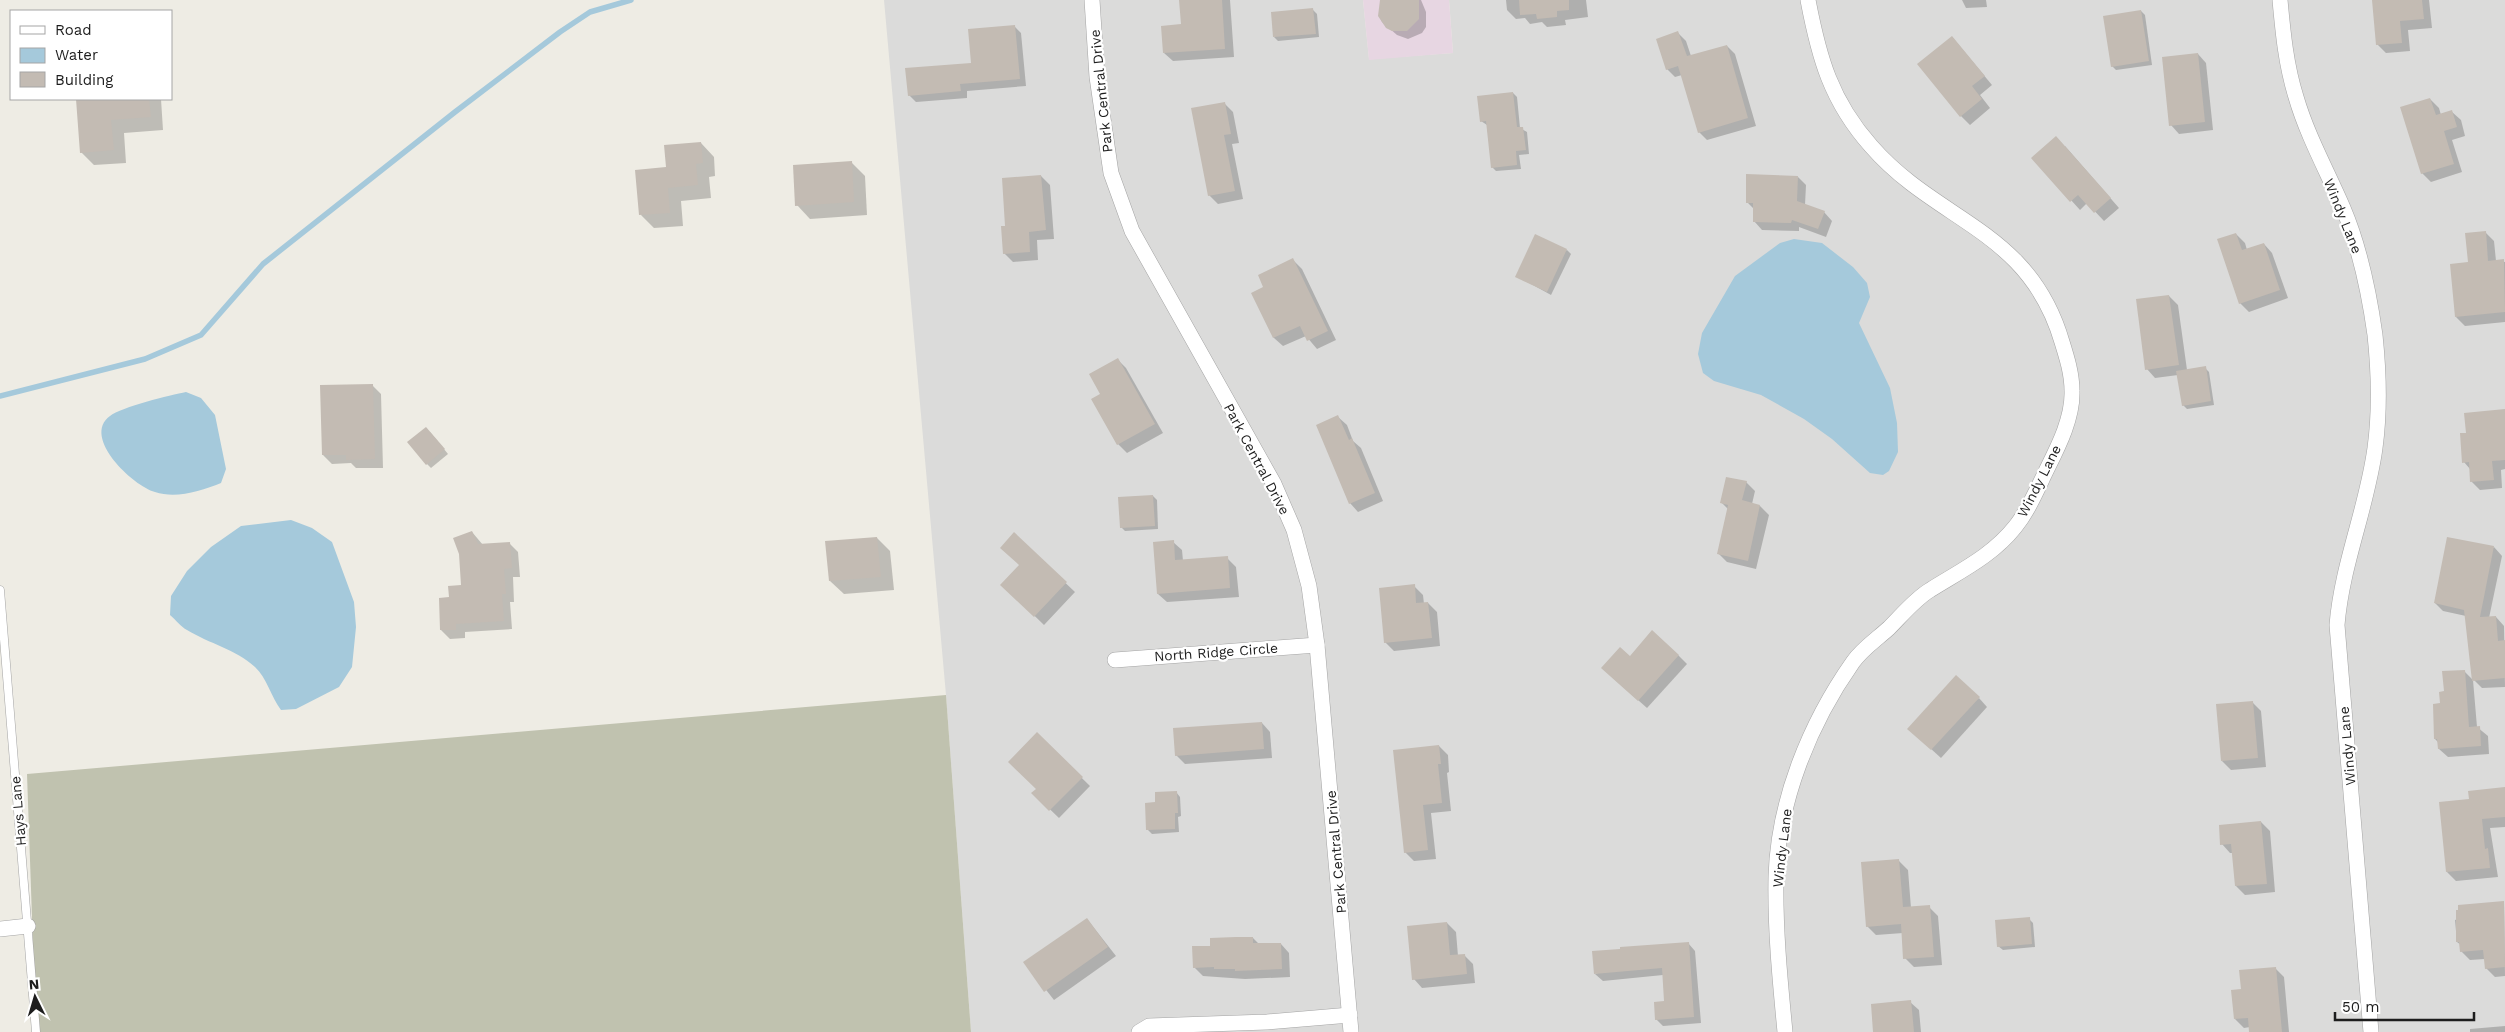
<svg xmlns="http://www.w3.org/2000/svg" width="2505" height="1032" viewBox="0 0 2505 1032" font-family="'Work Sans',sans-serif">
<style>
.residential{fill:#dbdbda}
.industrial{fill:#e7d6e2}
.construction{fill:#c0c2af}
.water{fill:#a5c9db}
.shadow{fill:#0003}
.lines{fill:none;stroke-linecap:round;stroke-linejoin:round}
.stream{stroke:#a5c9db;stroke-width:5.5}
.building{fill:#c3bbb3}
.lane-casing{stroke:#a4a4a4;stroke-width:9}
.street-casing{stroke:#a4a4a4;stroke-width:16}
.lane{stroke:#fff;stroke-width:8}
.street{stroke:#fff;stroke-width:15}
.labels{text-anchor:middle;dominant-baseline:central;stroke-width:4.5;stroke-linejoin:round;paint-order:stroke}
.street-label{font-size:14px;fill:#1d1d1d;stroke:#fff}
</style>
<rect width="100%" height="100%" fill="#eeece4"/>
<polygon class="residential" points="884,0 1363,0 1369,59 1453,53 1449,0 2505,0 2505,1032 971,1032 946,695"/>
<polygon class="industrial" points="1363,0 1449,0 1453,53 1369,60"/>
<polygon class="construction" points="946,695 971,1032 36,1032 27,774"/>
<g class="water">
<polygon points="1794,239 1822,243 1853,267 1867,283 1870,297 1859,323 1890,388 1897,423 1898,452 1889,471 1883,475 1870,473 1832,439 1804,419 1761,395 1714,381 1703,373 1698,354 1702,333 1735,276 1780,243"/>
<path d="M186 392 201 398 215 415 226 469 221 483C201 491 176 499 155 492 133 486 81 437 110 416 121 407 171 395 186 392Z"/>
<path d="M291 520 312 528 332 542 354 602 356 627 352 667 339 687 296 709 281 710C271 697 267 678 255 667 235 649 210 644 187 630 181 627 176 620 170 615L171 596 187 571 211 547 241 526Z"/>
</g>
<g class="shadow">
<polygon points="1180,0 1230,0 1234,57 1173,61 1164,53 1182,26"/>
<polygon points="1382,0 1421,0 1426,12 1426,27 1422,33 1408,39 1397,35 1382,22 1379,15"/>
<polygon points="1506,0 1586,0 1588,17 1565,20 1566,25 1547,27 1542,22 1530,24 1525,18 1516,19 1507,10"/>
<polygon points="1962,0 1986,0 1987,7 1966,8"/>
<polygon points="2373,0 2429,0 2432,28 2408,30 2410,51 2386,53 2377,44"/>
<polygon points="1313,10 1317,14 1319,37 1278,41 1274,37"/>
<polygon points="2141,11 2145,15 2152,65 2116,70 2112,66"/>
<polygon points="1014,26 1021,33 1026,86 967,91 967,98 916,102 909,95 972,64"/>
<polygon points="1678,33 1686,41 1691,56 1727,46 1735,54 1756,126 1707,140 1699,132 1682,75 1675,77 1667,69"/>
<polygon points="1952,37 1992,85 1980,95 1990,108 1970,125 1961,116"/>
<polygon points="2198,54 2206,63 2213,130 2179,134 2171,125"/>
<polygon points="1513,93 1517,97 1520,128 1527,132 1529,154 1519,155 1521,169 1496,171 1492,167 1487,125 1481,121"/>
<polygon points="77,99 161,99 163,130 124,133 126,163 94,165 81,152"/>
<polygon points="2430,99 2439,108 2441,115 2452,112 2461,120 2465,136 2452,140 2462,172 2431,182 2422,173"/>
<polygon points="1224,103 1233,112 1239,143 1232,144 1243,199 1218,204 1209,195"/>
<polygon points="701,143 714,157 715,176 709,177 711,198 681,201 683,226 654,228 641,215 668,168"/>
<polygon points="2065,146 2119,208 2104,221 2087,203 2080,210 2033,158"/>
<polygon points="851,162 865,176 867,215 810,219 797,205"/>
<polygon points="1041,176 1050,185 1054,239 1037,240 1038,260 1013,262 1004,253 1007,227"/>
<polygon points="1798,177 1806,185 1805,205 1824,212 1832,221 1826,237 1799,227 1799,231 1762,230 1754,221 1754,209 1748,203"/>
<polygon points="2485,232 2494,241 2496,261 2505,262 2505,322 2465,326 2456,317 2469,264"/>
<polygon points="2236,234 2245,243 2247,250 2264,244 2272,253 2288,298 2249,312 2240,303"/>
<polygon points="1567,250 1571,254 1551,295 1517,276"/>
<polygon points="1293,260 1302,269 1336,340 1317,349 1306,336 1283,346 1274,338 1253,293 1265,287"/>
<polygon points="2169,296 2178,305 2187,370 2205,368 2209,372 2214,405 2187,409 2183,405 2178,375 2155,378 2147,369"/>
<polygon points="1118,360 1126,368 1163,433 1127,453 1118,444 1102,395"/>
<polygon points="372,385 381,394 383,468 356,468 351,463 332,464 323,455"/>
<polygon points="2505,411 2505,469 2501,470 2502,488 2480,490 2471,481 2470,469 2464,462 2467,434"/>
<polygon points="1338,417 1347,425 1353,441 1361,448 1383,501 1358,512 1350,503"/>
<polygon points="430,432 448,454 431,468 427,464"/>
<polygon points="1746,482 1755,491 1752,504 1760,506 1769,515 1756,569 1727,562 1718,553 1728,509 1722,503"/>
<polygon points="1153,496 1157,500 1158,529 1125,531 1121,527"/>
<polygon points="472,532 483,545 510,544 518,552 520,577 513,577 514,602 510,602 512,629 465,632 465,638 450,639 441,630 450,598 462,586"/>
<polygon points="1014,534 1075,592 1044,625 1011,593 1020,566"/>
<polygon points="877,538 890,551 894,590 844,594 830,581"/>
<polygon points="1173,542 1182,550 1183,561 1227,558 1236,567 1239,597 1167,602 1158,594"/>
<polygon points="2494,547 2502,556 2489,618 2496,617 2504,626 2505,687 2482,688 2474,680 2466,616 2443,611 2435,603"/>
<polygon points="1414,586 1423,595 1424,604 1428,603 1437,612 1440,646 1394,651 1385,642"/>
<polygon points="1678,655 1687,664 1647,708 1612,677 1630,658"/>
<polygon points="2464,671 2473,680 2477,727 2488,736 2489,754 2448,757 2439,749 2438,742 2435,739 2441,705 2445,692"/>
<polygon points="1979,698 1987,707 1941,758 1918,737"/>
<polygon points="2252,702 2261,711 2266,767 2231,770 2222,761"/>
<polygon points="1262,723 1270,732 1272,758 1185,764 1176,755"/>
<polygon points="1037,734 1090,786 1059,818 1033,793 1037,789"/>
<polygon points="1439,746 1448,755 1449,772 1447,773 1451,811 1431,813 1436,859 1414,861 1405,852"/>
<polygon points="2505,788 2505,827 2490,828 2498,877 2456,881 2447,872 2441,803 2470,801"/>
<polygon points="1176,792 1180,797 1181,816 1178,817 1179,832 1152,834 1148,830 1157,803"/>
<polygon points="2261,822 2270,831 2275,892 2245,895 2236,886 2233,853 2230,853 2222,844"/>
<polygon points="1899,861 1908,870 1911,908 1929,907 1938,916 1942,965 1914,967 1905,958 1903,933 1876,935 1867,926"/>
<polygon points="2504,903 2505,976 2495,977 2486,968 2485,959 2470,960 2461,951 2461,945 2457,942 2455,920"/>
<polygon points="1087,919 1116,956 1054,1000 1025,963"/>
<polygon points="2029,919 2033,923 2035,947 2003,950 1998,946"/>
<polygon points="1447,923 1456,932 1458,956 1464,955 1473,964 1475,983 1422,988 1414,979"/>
<polygon points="1253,938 1259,944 1281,944 1289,953 1290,977 1245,979 1203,976 1194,967 1211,947"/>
<polygon points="1688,943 1695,951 1701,1023 1663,1026 1656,1019 1665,1002 1663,975 1603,981 1595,974"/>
<polygon points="2275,968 2284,977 2289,1032 2250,1032 2250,1027 2244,1028 2235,1019"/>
<polygon points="1910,1002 1919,1010 1921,1032 1875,1032"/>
<polygon points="2505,1026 2505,1032 2470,1032 2470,1029"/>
</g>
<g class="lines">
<polyline class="stream" points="0,396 145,359 201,335 263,264 455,112 560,32 590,12 631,0"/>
</g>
<g class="building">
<polygon points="1179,0 1222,0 1225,49 1163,53 1161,26 1181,24"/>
<polygon points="1380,0 1419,0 1419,19 1407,31 1392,31 1386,28 1378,16"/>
<polygon points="1519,0 1569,0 1569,10 1557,11 1557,17 1537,19 1536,14 1520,15"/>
<polygon points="2372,0 2422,0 2424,19 2400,21 2402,43 2376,45"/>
<polygon points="1313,8 1316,34 1273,37 1271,12"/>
<polygon points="2141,10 2149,61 2111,67 2103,16"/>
<polygon points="1015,25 1020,79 960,84 961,91 908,96 905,68 971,63 968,29"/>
<polygon points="1678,31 1687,56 1727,45 1748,118 1698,133 1678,66 1666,70 1656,39"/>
<polygon points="1952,36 1985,76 1972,86 1982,99 1960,117 1917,64"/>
<polygon points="2198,53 2205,122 2169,126 2162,57"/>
<polygon points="1513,92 1517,127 1523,127 1526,150 1516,151 1517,165 1491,168 1486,121 1480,122 1477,96"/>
<polygon points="2430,98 2436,115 2452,110 2457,127 2444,131 2454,164 2421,174 2400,107"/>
<polygon points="76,99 149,99 151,117 111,120 114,150 80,153"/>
<polygon points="1225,102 1231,134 1224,135 1235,191 1208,196 1191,108"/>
<polygon points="2056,136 2111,198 2094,213 2078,195 2070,202 2031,158"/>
<polygon points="701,142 703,163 696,164 698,185 668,188 670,213 639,215 635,170 666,167 664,145"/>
<polygon points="852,161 854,202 795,206 793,165"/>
<polygon points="1746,174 1798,176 1797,201 1825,211 1818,229 1792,220 1791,223 1753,222 1753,203 1746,203"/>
<polygon points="1041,175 1046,230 1029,232 1030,252 1003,254 1001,226 1005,226 1002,178"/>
<polygon points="2486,231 2488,261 2504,259 2505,312 2455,317 2450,264 2468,262 2465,233"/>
<polygon points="2236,233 2242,250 2264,243 2280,290 2239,304 2217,239"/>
<polygon points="1535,234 1567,249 1547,292 1515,277"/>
<polygon points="1293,258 1328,331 1307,341 1300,326 1273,338 1251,293 1263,287 1258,275"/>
<polygon points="2169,295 2179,365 2145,370 2136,299"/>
<polygon points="1118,358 1155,424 1117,445 1091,399 1100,394 1089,374"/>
<polygon points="2206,366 2211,401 2182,406 2176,371"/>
<polygon points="373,384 375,459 346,460 346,455 322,455 320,385"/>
<polygon points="2505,409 2505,460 2492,461 2494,480 2470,482 2469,462 2462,463 2460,433 2466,433 2464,413"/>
<polygon points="1338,415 1349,440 1352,438 1375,493 1349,504 1316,425"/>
<polygon points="426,427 445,449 426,465 407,442"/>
<polygon points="1726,477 1747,481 1742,500 1760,505 1748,561 1717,554 1728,505 1720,503"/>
<polygon points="1153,495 1155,526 1120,528 1118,497"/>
<polygon points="472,531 478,544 510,542 512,568 504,569 506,594 502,594 504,621 456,624 456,630 440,630 439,598 449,597 448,586 461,585 459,554 453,538"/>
<polygon points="1014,532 1067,582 1034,617 1000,585 1019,565 1000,548"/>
<polygon points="877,537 881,577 829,581 825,541"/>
<polygon points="2447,537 2494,546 2480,617 2496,616 2498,641 2505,640 2505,678 2472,681 2464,610 2434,603"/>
<polygon points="1174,540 1175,560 1228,556 1230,588 1157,594 1153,542"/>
<polygon points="1415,584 1416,603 1428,602 1432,638 1384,643 1379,588"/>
<polygon points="1652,630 1679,655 1638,701 1601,668 1620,647 1630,656"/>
<polygon points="2465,670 2469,727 2480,726 2481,746 2438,749 2437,739 2434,739 2433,704 2440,703 2439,692 2444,691 2442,671"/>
<polygon points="1956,675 1980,697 1931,750 1907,729"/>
<polygon points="2253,701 2258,758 2221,761 2216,704"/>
<polygon points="1262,722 1264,749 1175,756 1173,728"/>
<polygon points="1037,732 1083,777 1049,811 1031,793 1036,789 1008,762"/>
<polygon points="1439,745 1441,764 1438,764 1442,803 1423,805 1428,850 1404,853 1393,750"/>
<polygon points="2505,787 2505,817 2482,819 2485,849 2488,848 2490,868 2446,872 2439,802 2469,799 2468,791"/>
<polygon points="1177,791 1178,813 1175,813 1175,829 1146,830 1145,803 1155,802 1155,792"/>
<polygon points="2261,821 2267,884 2235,886 2231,844 2220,845 2219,825"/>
<polygon points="1899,859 1903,907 1930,905 1934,957 1903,959 1901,924 1866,927 1861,862"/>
<polygon points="2504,901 2505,967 2485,969 2483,950 2460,952 2459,942 2456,942 2456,910 2458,910 2458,905"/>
<polygon points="2030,917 2032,944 1997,947 1995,920"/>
<polygon points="1087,918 1108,947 1044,992 1023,962"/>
<polygon points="1447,922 1450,955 1465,954 1467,974 1412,980 1407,926"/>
<polygon points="1236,937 1253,937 1253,943 1281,943 1282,969 1235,971 1235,969 1214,969 1214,967 1193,968 1192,946 1210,946 1210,938"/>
<polygon points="1689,942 1694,1017 1655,1020 1654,1002 1664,1001 1662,968 1594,974 1592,951 1620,949 1620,947"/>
<polygon points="2276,967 2282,1032 2249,1032 2248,1018 2234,1019 2231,990 2241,989 2239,970"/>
<polygon points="1911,1000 1914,1032 1873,1032 1871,1004"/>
</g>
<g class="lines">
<g class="lane-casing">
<polyline id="lane" points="0,590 36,1032"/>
</g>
<g class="street-casing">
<g id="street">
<polyline points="1092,0 1097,77 1111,173 1132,231 1274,484 1294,530 1309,586 1317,645 1351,1032"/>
<path d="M2280 0C2283 33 2286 65 2296 97 2307 135 2327 171 2343 208 2360 248 2369 292 2375 335 2379 373 2380 411 2375 448 2367 508 2342 564 2337 625L2371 1032"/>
<polyline points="1115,660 1317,645"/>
<polyline points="0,929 28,926"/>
<polyline points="1139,1032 1149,1026 1267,1022 1350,1015"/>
<path d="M1785 1032C1780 980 1775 929 1776 877 1778 801 1810 723 1853 662 1862 649 1877 639 1889 628 1902 615 1915 599 1930 590 1960 571 1992 556 2015 527 2029 510 2038 487 2048 467 2059 445 2073 417 2072 391 2072 374 2067 358 2062 342 2029 229 1938 223 1871 146 1831 101 1819 58 1808 0"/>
</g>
</g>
<use href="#lane" class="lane"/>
<use href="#street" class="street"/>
</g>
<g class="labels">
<g class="street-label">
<text transform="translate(1101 91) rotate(-96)">Park Central Drive</text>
<text transform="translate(2343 216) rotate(68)">Windy Lane</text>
<text transform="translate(1257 459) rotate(62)">Park Central Drive</text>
<text transform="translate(2039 481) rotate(-63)">Windy Lane</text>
<text transform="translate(1216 652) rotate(-4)">North Ridge Circle</text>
<text transform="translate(2347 746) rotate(-95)">Windy Lane</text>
<text transform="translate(18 811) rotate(-95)">Hays Lane</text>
<text transform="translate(1782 848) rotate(-83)">Windy Lane</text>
<text transform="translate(1336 852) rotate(-95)">Park Central Drive</text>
</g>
</g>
<rect x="10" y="10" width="162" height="90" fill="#ffffff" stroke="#a5a5a5"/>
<rect x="20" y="26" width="25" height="8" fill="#ffffff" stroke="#a5a5a5"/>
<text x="55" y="35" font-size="15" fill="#1d1d1d">Road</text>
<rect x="20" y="48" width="25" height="15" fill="#a5c9db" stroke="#a5a5a5"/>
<text x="55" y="60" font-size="15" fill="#1d1d1d">Water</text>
<rect x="20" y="72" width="25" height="15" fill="#c3bbb3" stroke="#a5a5a5"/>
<text x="55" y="85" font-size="15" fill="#1d1d1d">Building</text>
<g transform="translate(35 997) rotate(355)" stroke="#ffffff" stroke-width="4" paint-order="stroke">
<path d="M0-4L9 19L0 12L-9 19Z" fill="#1d1d1d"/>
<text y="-8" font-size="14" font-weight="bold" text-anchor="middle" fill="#1d1d1d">N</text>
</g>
<path d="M2335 1012v8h139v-8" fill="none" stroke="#1d1d1d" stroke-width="2.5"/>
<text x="2342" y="1012" font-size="15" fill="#1d1d1d" stroke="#ffffff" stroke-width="4" paint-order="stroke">50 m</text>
</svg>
